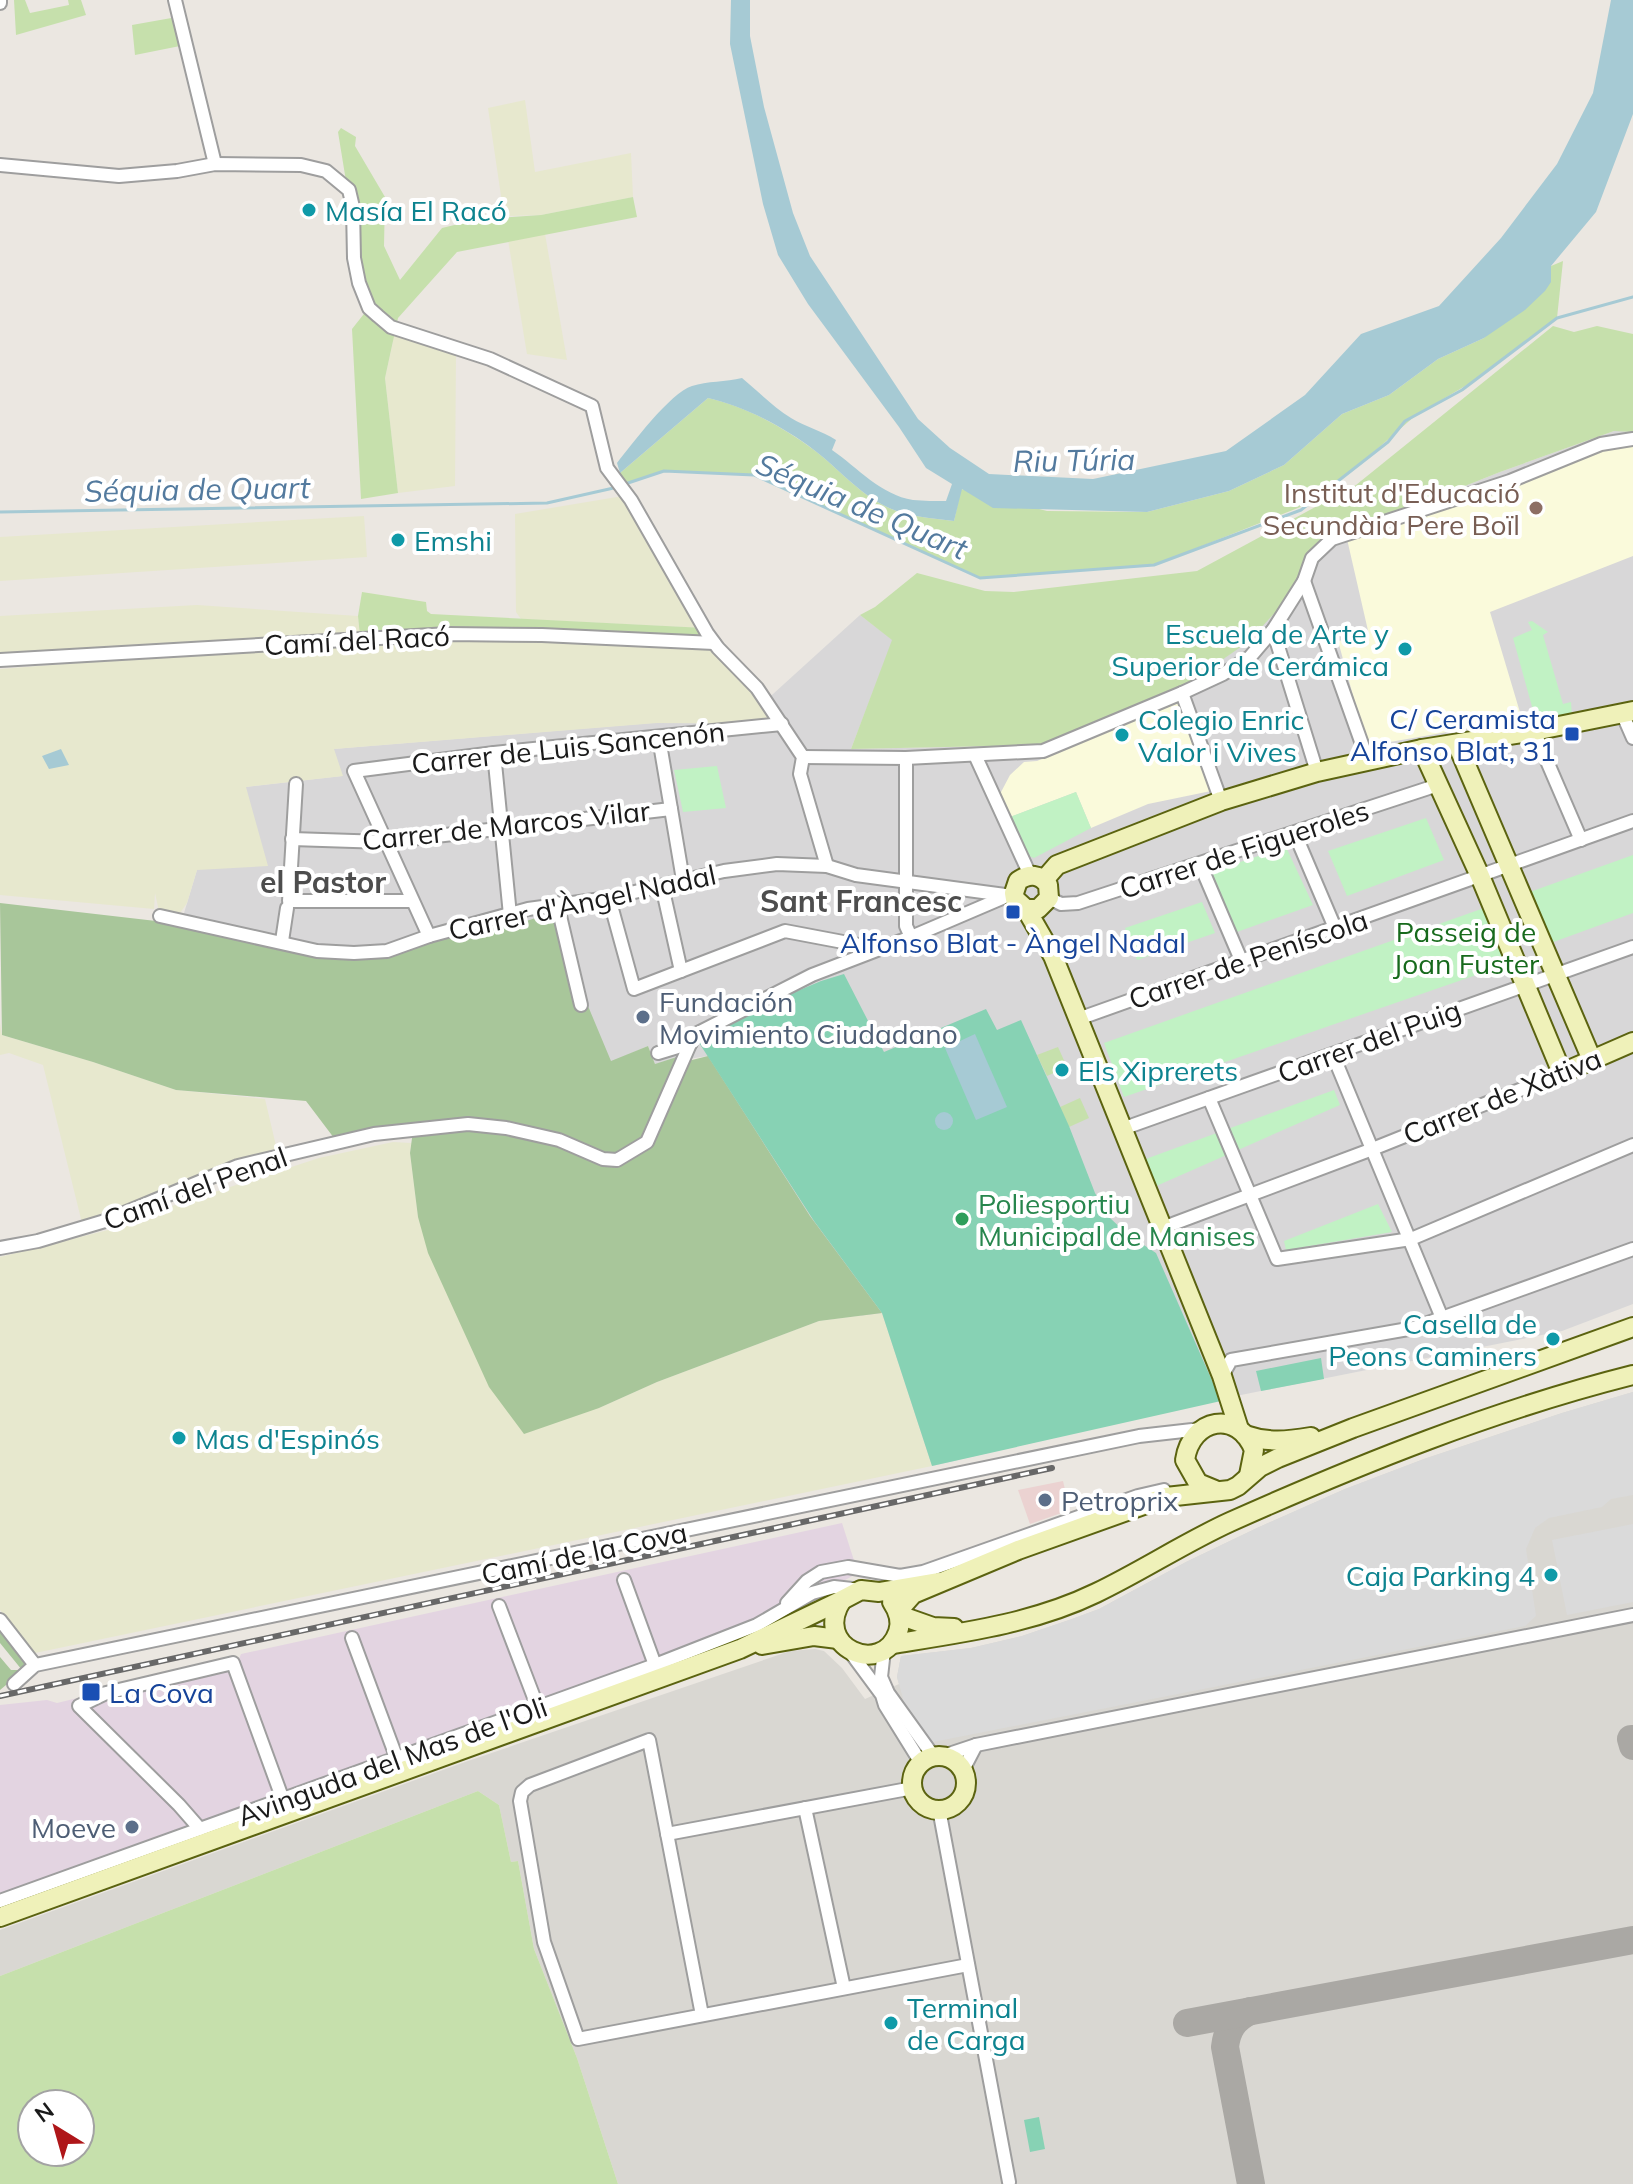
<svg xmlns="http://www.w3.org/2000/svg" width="1633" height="2184" viewBox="0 0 1633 2184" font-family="Mulish,sans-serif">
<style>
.residential{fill:#d8d7d8}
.commercial{fill:#ebd2d1}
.industrial{fill:#e3d4e1}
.education{fill:#fafadb}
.airport{fill:#d9d7d2}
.farmland{fill:#e7e8ce}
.grass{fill:#c6e0ac;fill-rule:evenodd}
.forest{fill:#a8c69a}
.park{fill:#c1f2c4}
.pitch{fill:#87d2b4}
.parking{fill:#dadada}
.water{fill:#a6cad4}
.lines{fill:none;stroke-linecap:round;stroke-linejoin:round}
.stream{stroke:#a6cad4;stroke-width:3}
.taxiway{stroke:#aaa8a4;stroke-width:28}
.street-casing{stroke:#9e9e9e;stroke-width:16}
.secondary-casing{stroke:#5b6310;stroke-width:22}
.street{stroke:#fff;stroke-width:12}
.secondary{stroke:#eff1b9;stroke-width:18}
.rail-casing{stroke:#686868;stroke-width:6}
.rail{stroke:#fff;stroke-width:3;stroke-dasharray:9;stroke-linecap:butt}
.culture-dot{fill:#0f9aa8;stroke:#fff;stroke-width:3}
.education-dot{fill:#8d6e63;stroke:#fff;stroke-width:3}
.transit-dot{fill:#1a4fb4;stroke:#fff;stroke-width:3}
.service-dot{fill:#5c6f8a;stroke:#fff;stroke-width:3}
.leisure-dot{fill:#2e9e5b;stroke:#fff;stroke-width:3}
.labels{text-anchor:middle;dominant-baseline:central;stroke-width:8;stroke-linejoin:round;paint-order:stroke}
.culture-label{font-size:28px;fill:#0d838f;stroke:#fff;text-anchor:start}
.education-label{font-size:28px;fill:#785e54;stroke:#fff;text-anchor:end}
.street-label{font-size:28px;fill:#1a1a1a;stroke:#fff}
.transit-label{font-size:28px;fill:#164399;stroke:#fff;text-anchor:end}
.park-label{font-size:28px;fill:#176a1c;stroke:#fff}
.service-label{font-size:28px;fill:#4e5e75;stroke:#fff;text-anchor:start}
.leisure-label{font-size:28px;fill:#27864d;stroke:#fff;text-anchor:start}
.water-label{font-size:30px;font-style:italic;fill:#537a9e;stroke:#fff}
.neighbourhood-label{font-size:30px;font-weight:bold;fill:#4d4d4d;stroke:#fff}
</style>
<rect width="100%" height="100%" fill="#ebe7e1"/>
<polygon class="residential" points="1633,430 1633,1304 1562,1331 1226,1398 932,1466 826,1240 771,1158 708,1056 655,1064 648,1046 611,1062 178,933 197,870 245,787 342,776 333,749 750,715 860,615 893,640 851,749 1042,745 1187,684 1332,539 1500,472 1614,431"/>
<polygon class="commercial" points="1063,1481 1070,1510 1030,1524 1018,1490"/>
<polygon class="industrial" points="842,1523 858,1573 748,1633 228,1817 0,1907 0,1705 47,1700 57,1703 239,1659 241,1654"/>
<g class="education">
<polygon points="1633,442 1633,556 1490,612 1522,719 1367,746 1338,641 1369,635 1347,539 1606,447"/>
<polygon points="1178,700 1211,791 1148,804 1091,828 1076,792 1010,817 1000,794 1010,775 1024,762 1037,761"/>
</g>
<polygon class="airport" points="1633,1392 1633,2184 618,2184 577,2058 534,1949 518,1861 511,1862 499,1805 478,1791 0,1976 0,1930 465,1762 790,1651 815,1649 824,1651 842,1668 865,1699 899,1684 897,1677 901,1656 971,1648 1022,1636 1072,1619 1099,1609 1186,1562 1257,1528 1345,1489 1424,1459 1562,1413"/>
<g class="farmland">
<polygon points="525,100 535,172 631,153 633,197 541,215 504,216 488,108"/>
<polygon points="545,234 567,360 527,354 508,240"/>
<polygon points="391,327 456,353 455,486 398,493 385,378 393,342"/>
<polygon points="623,496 705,628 521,619 516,612 515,514"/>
<polygon points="364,516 367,557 0,581 0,537"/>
<polygon points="197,605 358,616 360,636 0,658 0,616"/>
<polygon points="449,634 714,643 782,724 657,723 334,749 343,776 246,787 268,866 197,870 187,903 176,919 160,916 155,893 154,909 0,895 0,669"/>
<polygon points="0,1023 2,1035 93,1062 176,1090 265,1099 277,1150 246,1159 115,1213 82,1223 43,1065 9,1053 0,1055"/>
<polygon points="393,1142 411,1143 410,1153 418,1217 599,1408 657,1382 819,1321 882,1313 932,1466 35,1653 0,1610 0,1257 120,1227 175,1205 319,1158"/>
</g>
<g class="grass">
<polygon points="14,0 25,0 30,13 69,5 68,0 81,0 86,15 16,35"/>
<polygon points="177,17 185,45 135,55 132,25"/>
<polygon points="341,128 356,137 355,146 385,197 384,246 400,280 442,228 479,219 541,215 633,197 637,217 457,252 423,290 398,318 385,378 398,493 361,499 352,329 367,310 338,132"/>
<path d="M1563 261 1557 318 1477 379 1416 415 1367 458 1308 504 1154 565 980 578 754 475 664 471 623 485 620 473 708 398C745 406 783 427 814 450 838 468 858 493 887 507 907 517 931 518 954 521L961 489 1047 511 1147 512 1229 491 1284 465 1342 414 1389 395 1438 359 1484 338 1551 266Z"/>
<polygon points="1553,326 1574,332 1597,326 1633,334 1633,432 1614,431 1500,472 1332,539 1312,558 1304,581 1248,642 1187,684 1042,745 851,749 892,640 860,615 875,607 917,573 985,591 1014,592 1197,571 1356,485"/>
<polygon points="362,592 426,602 427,611 431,614 705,628 714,643 360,636 358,616"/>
<polygon points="1058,1047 1067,1067 1047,1076 1037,1055"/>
<polygon points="1080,1098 1089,1118 1069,1127 1060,1107"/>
<path d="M478 1791 499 1805 511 1862 518 1861 534 1949 577 2058 618 2184H0V1976ZM32 2104H80V2152H32Z"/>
</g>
<g class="forest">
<polygon points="0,903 156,921 272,939 317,955 354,960 394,955 430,941 480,929 511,926 551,913 555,916 570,969 577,1009 588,1006 611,1061 648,1046 655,1064 683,1055 675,1081 684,1062 708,1056 810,1216 882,1313 819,1321 657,1382 599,1408 524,1434 489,1387 428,1253 418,1217 410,1153 413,1131 468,1124 539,1134 511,1126 471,1121 403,1130 373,1131 334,1138 306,1101 176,1090 93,1062 2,1035"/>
<polygon points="0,1629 29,1666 0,1690 0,1657 11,1670 22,1670 0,1643"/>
</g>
<g class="park">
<polygon points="1532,621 1548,632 1543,635 1563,704 1571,702 1572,716 1536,721 1513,638 1532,630 1528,622"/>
<polygon points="717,766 726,808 683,812 674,770"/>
<polygon points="1076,792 1091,828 1034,858 1024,854 1010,817"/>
<polygon points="1426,818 1444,860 1347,896 1328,851"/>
<polygon points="1286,847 1313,905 1234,933 1210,872"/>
<polygon points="1633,855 1633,913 1548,944 1527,893"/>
<polygon points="1202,902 1215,933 1137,960 1125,928"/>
<polygon points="1484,908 1508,964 1124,1097 1104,1043"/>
<polygon points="1334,1090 1340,1105 1154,1187 1143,1160"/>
<polygon points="1378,1204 1392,1232 1286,1250 1284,1241"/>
</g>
<g class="pitch">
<polygon points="844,974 884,1052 986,1009 997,1030 1021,1020 1069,1126 1095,1193 1109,1217 1127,1234 1156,1253 1221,1401 932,1466 882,1313 814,1221 694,1035 821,981"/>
<polygon points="1321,1358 1324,1379 1261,1391 1256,1371"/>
<polygon points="1039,2117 1045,2149 1030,2152 1024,2120"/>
</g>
<g class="parking">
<polygon points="1633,1392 1633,1495 1611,1499 1602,1507 1549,1518 1535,1528 1526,1549 1536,1616 1525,1626 933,1742 908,1716 897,1677 901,1656 971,1648 1022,1636 1072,1619 1099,1609 1186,1562 1257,1528 1345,1489 1424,1459 1562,1413"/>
<polygon points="1633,1524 1633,1602 1567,1615 1552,1540"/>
</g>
<g class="water">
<path d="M731 0H750V36L764 107 793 213 810 256 918 419 950 448 989 474 1093 479 1226 451 1305 395 1361 334 1439 306 1501 238 1557 164 1593 93 1611 0H1633V114L1596 212 1551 266V282L1545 291 1525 310 1484 338 1438 359 1389 395 1342 414 1284 465 1229 491 1147 512 993 508 962 489 954 521C931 518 907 517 887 507 858 493 838 468 814 450 784 427 744 406 708 398L620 473 617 463C632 444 670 393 692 386 707 381 726 382 742 378 758 391 773 407 791 418 806 427 822 431 836 440L832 450C858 468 881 495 913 500 924 501 935 501 946 501L952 484 926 468 899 427 808 304 778 255 763 204 730 44Z"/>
<polygon points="61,749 69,765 49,769 42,756"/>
<polygon points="975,1034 1007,1107 976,1120 945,1048"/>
<circle cx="944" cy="1121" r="9"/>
</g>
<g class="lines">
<g class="stream">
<polyline points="625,484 664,471 754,475 980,578 1154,565 1301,510 1388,442 1405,421 1462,390 1557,318 1633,297"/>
<polyline points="0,512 547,503 618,487"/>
</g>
<g class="taxiway">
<polyline points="1631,1739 1633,1746"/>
<path d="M1250 2011C1234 2019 1227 2029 1225 2047L1251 2184"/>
<polyline points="1187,2023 1633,1940"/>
</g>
<g class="street-casing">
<g id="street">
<polyline points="175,0 215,164"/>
<polyline points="0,3 0,0"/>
<polyline points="0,165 119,176 177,171 215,164 301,165 326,171 349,190 353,207 354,258 359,283 369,308 378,316 391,327 490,359 592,406 607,468 631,500 707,633 718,648 757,688 803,757 800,774 827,866"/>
<polyline points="1304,581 1368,761"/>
<polyline points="1273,630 1317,772"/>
<polyline points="0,660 449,634 542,635 714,643"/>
<polyline points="1182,693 1221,801"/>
<polyline points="1622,713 1633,738"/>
<polyline points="1534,731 1581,840"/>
<polyline points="659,738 683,880"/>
<polyline points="494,753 510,915"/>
<polyline points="975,755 1030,875"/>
<polyline points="803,757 906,758 1043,751 1182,693 1223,674 1250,657 1273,630 1304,581 1312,558 1332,539 1510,481 1601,444 1633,439"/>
<polyline points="906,758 906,926 911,937"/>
<polyline points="296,784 289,901 412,901"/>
<polyline points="1295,834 1335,928"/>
<polyline points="292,839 384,842 671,809"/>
<polyline points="1200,864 1241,960"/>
<polyline points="662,886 681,971"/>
<polyline points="609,898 634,989 785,931 880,949"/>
<polyline points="1049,898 1061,904 1078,903 1438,785"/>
<polyline points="557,903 581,1005"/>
<polyline points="160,916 317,951 354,953 387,951 429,936 528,909 609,898 724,871 777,864 827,866 856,875 1005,895"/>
<polyline points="429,936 354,771 494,753 782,724"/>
<polyline points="282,941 287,908"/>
<polyline points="1078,1019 1633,821"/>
<polyline points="658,1053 691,1043"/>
<polyline points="1333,1055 1442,1318"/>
<polyline points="1209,1098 1277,1259 1411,1239 1633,1145"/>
<polyline points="1122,1129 1633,947"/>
<polyline points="1162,1228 1370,1150 1562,1073"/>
<polyline points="0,1248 38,1241 105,1221 238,1166 374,1134 468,1124 506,1128 559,1140 603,1159 617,1160 647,1142 694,1035 812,975 911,937 1014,893"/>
<polyline points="1222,1376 1231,1360 1414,1328 1633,1249"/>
<polyline points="624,1580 655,1665"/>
<polyline points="787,1603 807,1581 821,1572 848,1567 900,1576 923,1572 1138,1496 1164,1490"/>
<polyline points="499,1606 538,1708"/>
<polyline points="0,1620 35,1665"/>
<polyline points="352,1638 397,1759"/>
<polyline points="848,1649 882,1695 885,1705 921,1763"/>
<polyline points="884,1650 881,1677 888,1693 934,1757"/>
<polyline points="14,1684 35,1665 1139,1436 1201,1429"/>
<polyline points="943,1756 976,1745 1633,1615"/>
<polyline points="963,1770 976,1745"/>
<polyline points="805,1808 844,1988"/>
<polyline points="939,1809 1009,2182"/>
<polyline points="200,1829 179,1805 79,1706 106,1693 233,1663 283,1800"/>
<polyline points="667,1834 913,1788"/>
<polyline points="0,1901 655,1665 757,1625 812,1593 834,1587 861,1590"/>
<polyline points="702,2015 649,1740 530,1785 522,1792 520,1801 544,1942 578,2039 968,1965"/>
</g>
</g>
<g class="secondary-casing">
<g id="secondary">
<polyline points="1457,744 1592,1060"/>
<polyline points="1422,749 1480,876 1562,1073 1633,1042"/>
<polyline points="1044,880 1057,865 1221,801 1317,772 1422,749 1534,731 1633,711"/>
<path d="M1026 909H1038L1049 898 1048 885C1040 874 1029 873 1018 881L1014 893 1015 899 1026 909 1053 956 1222 1376 1239 1429"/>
<path d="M1245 1435C1268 1443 1287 1441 1311 1437"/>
<path d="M1215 1490 1198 1483 1185 1460C1191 1418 1238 1409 1254 1450L1249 1475"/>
<path d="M842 1600C811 1647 882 1678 898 1632 902 1621 898 1611 892 1602"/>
<polyline points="898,1611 913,1594 1018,1550 1166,1497 1230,1490 1238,1486 1260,1467 1278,1458 1353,1428 1633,1327"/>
<polyline points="899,1615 933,1627 954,1628"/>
<path d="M892 1644C961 1633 1032 1624 1096 1593 1142 1571 1184 1543 1230 1522 1360 1464 1494 1410 1633 1375"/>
<polyline points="762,1645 814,1636 838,1639"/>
<circle cx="939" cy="1783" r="27"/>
<polyline points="0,1917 740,1649 842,1600 861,1590 879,1592 938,1582"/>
</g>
</g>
<use href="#street" class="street"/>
<use href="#secondary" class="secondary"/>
<g class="rail-casing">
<polyline id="rail" points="0,1696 1052,1468"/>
</g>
<use href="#rail" class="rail"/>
</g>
<g class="culture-dot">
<circle cx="309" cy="210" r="8"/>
<circle cx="398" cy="540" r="8"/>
<circle cx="1405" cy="649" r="8"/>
<circle cx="1122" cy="735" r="8"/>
<circle cx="1062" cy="1070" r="8"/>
<circle cx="1553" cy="1339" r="8"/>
<circle cx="179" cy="1438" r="8"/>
<circle cx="1551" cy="1575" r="8"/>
<circle cx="891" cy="2023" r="8"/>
</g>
<circle class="education-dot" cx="1536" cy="508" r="8"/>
<g class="transit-dot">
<rect x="1564" y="726" width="16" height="16" rx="4"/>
<rect x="1005" y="904" width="16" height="16" rx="4"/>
<rect x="81" y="1682" width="20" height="20" rx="4"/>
</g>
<g class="service-dot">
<circle cx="643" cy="1017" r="8"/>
<circle cx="1045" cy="1500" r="8"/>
<circle cx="132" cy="1827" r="8"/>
</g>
<circle class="leisure-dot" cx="962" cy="1219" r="8"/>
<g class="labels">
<g class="culture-label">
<text x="325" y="210">Masía El Racó</text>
<text x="414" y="540">Emshi</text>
<text x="1389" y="633" text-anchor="end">Escuela de Arte y<tspan x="1389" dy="32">Superior de Cerámica</tspan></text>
<text x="1138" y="719">Colegio Enric<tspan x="1138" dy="32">Valor i Vives</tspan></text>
<text x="1078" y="1070">Els Xiprerets</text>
<text x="1537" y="1323" text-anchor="end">Casella de<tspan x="1537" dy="32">Peons Caminers</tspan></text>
<text x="195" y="1438">Mas d'Espinós</text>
<text x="1535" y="1575" text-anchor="end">Caja Parking 4</text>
<text x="907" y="2007">Terminal<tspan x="907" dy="32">de Carga</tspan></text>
</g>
<g class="education-label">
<text x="1520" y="492">Institut d'Educació<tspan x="1520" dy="32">Secundàia Pere Boïl</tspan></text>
</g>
<g class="street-label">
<text transform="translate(357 640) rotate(-3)">Camí del Racó</text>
<text transform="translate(568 747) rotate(-6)">Carrer de Luis Sancenón</text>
<text transform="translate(506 825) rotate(-6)">Carrer de Marcos Vilar</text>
<text transform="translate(1244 849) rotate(-18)">Carrer de Figueroles</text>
<text transform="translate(582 902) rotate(-12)">Carrer d'Àngel Nadal</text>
<text transform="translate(1248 959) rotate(-19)">Carrer de Peníscola</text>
<text transform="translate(1369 1041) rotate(-20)">Carrer del Puig</text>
<text transform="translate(1502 1096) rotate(-22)">Carrer de Xàtiva</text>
<text transform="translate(195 1188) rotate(-20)">Camí del Penal</text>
<text transform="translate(584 1553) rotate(-12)">Camí de la Cova</text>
<text transform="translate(392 1761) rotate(-20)">Avinguda del Mas de l'Oli</text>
</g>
<g class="transit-label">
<text x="1556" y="718">C/ Ceramista<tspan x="1556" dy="32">Alfonso Blat, 31</tspan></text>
<text x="1013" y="942" text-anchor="middle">Alfonso Blat - Àngel Nadal</text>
<text x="109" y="1692" text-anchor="start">La Cova</text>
</g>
<g class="park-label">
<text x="1466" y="931">Passeig de<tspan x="1466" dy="32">Joan Fuster</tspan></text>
</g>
<g class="service-label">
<text x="659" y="1001">Fundación<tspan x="659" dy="32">Movimiento Ciudadano</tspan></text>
<text x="1061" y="1500">Petroprix</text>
<text x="116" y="1827" text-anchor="end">Moeve</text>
</g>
<g class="leisure-label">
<text x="978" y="1203">Poliesportiu<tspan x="978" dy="32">Municipal de Manises</tspan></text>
</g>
<g class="water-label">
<text transform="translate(1074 460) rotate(-1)">Riu Túria</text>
<text transform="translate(197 489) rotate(-1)">Séquia de Quart</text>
<text transform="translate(862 506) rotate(23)">Séquia de Quart</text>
</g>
<g class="neighbourhood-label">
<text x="323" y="882">el Pastor</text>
<text x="861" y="901">Sant Francesc</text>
</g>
</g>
<g transform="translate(56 2128) rotate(323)"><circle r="38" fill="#ffffff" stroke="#a3a3a3" stroke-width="2"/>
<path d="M0-6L14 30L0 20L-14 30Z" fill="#af1619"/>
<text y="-12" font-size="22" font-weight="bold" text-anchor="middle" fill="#1a1a1a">N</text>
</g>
</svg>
